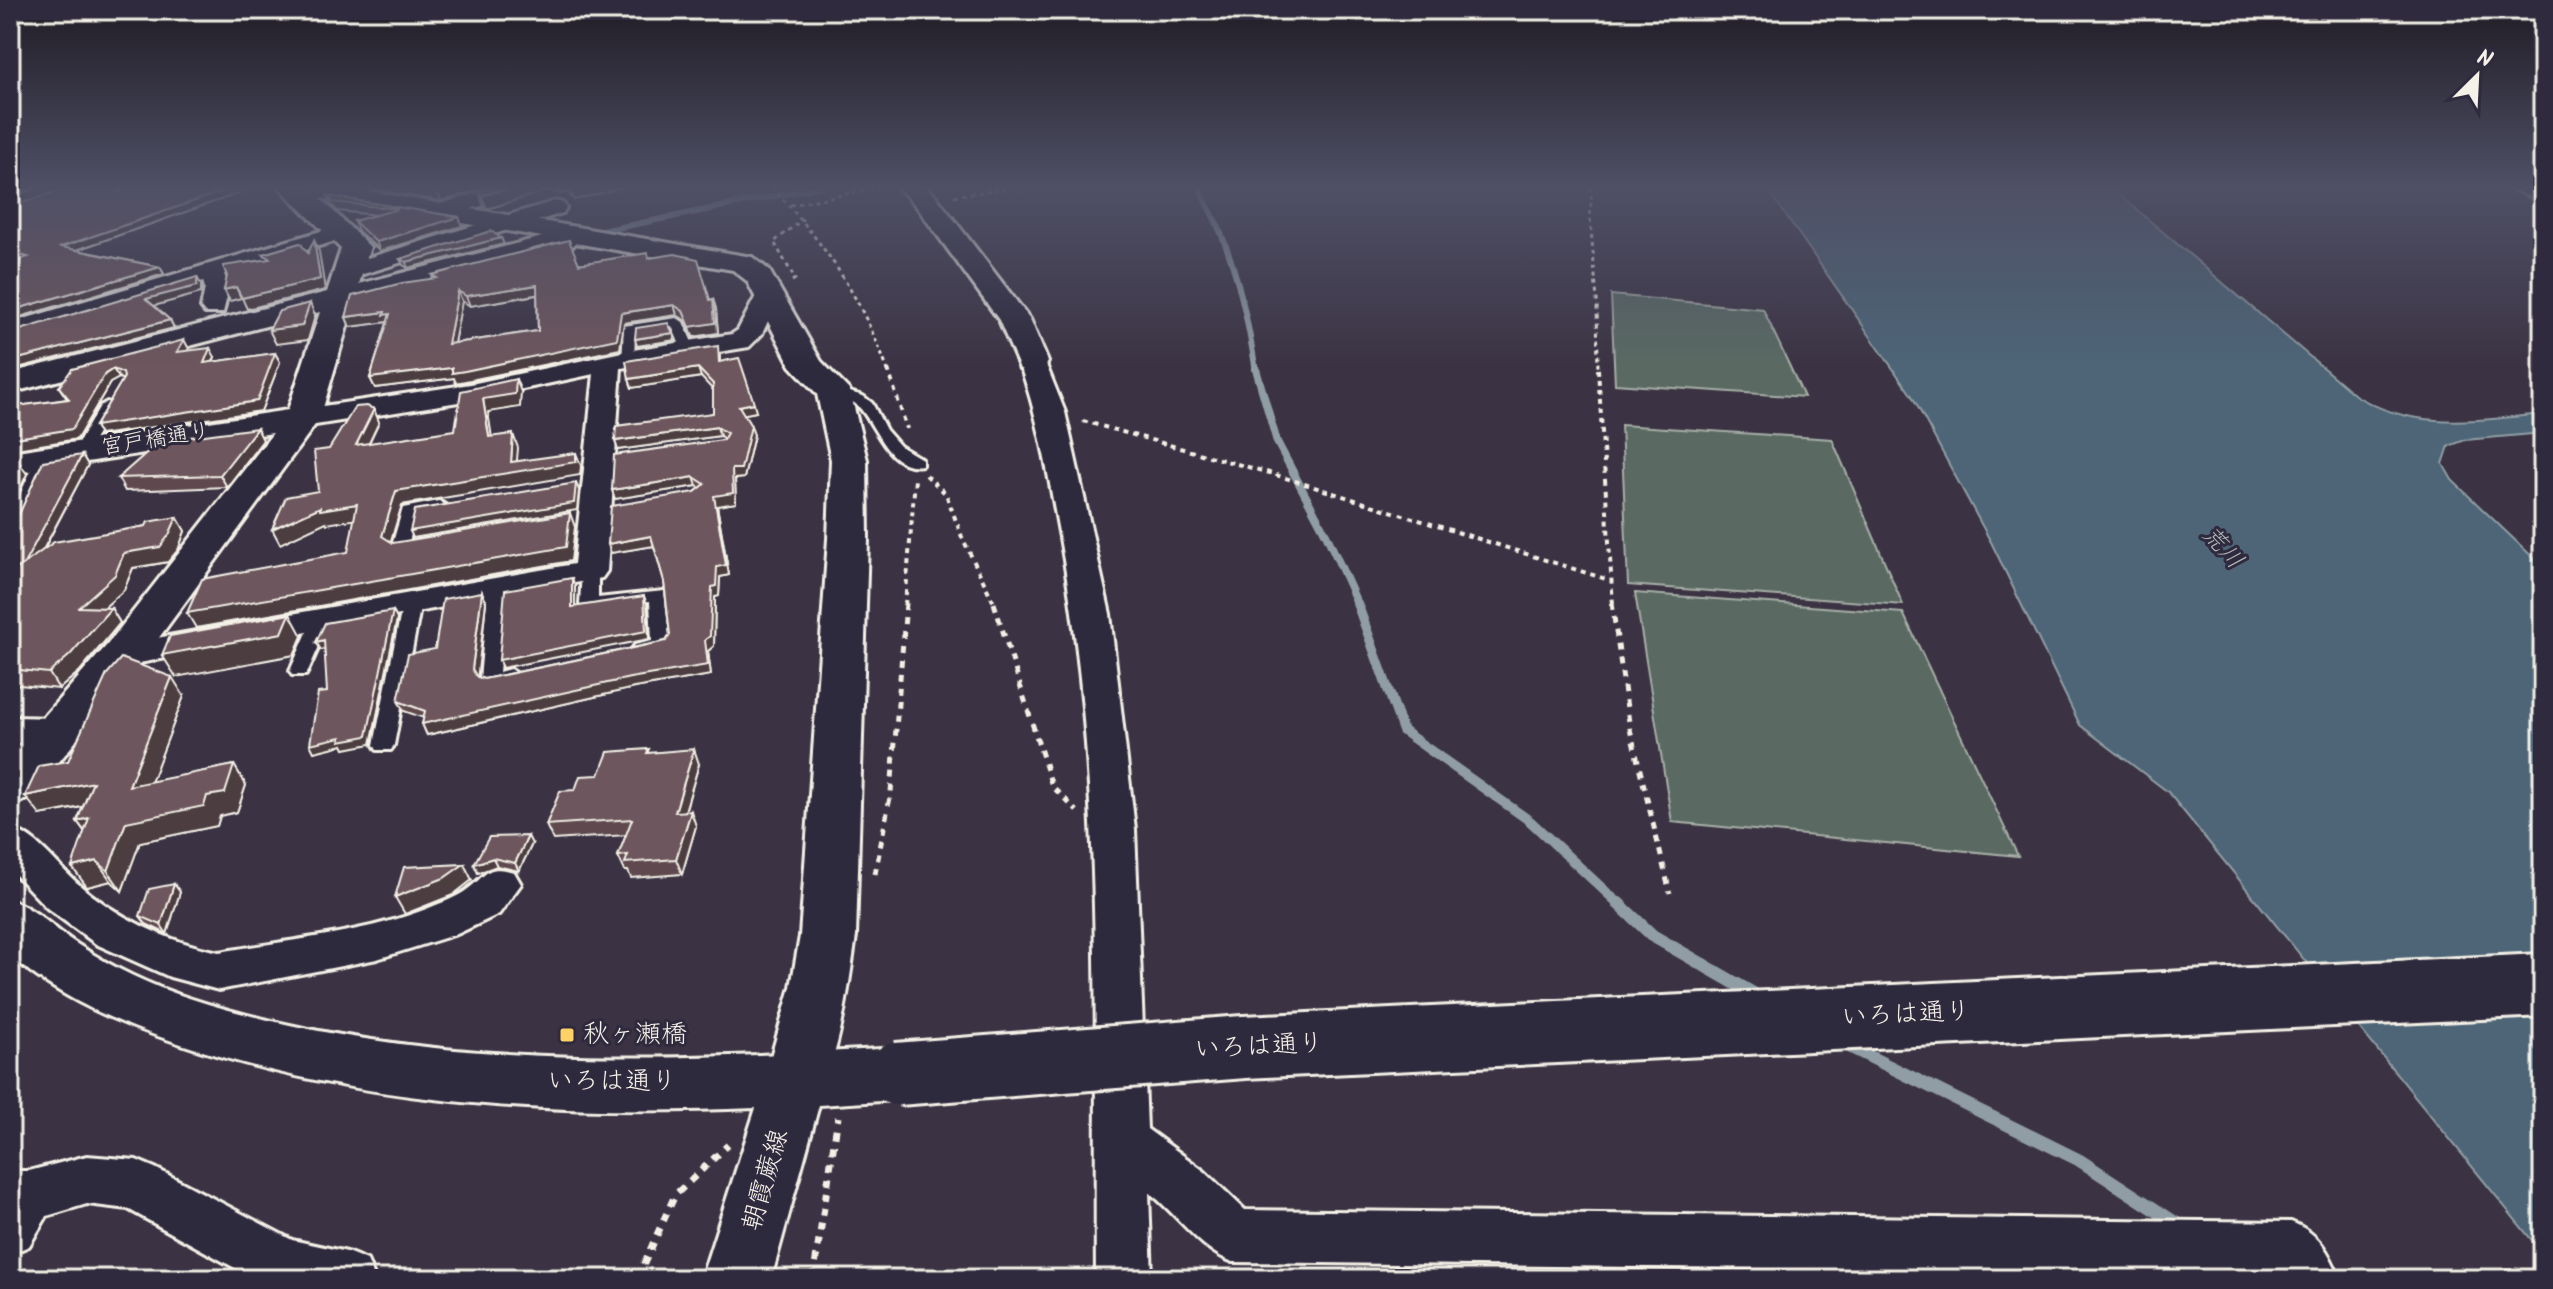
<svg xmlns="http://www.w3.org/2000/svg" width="2553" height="1289" viewBox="0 0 2553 1289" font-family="Kalam,'Klee One',sans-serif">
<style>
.green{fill:#5a6b64;stroke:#a7aea6;stroke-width:2}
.water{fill:#4d6577;stroke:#909da4;stroke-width:2}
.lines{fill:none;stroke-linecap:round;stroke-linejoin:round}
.stream-far3{stroke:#909da4;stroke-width:6}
.stream-far2{stroke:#909da4;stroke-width:8}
.stream-far1{stroke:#909da4;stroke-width:10}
.stream{stroke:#909da4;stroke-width:13}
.service-casing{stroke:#f4f1e8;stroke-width:6}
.minor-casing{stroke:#f4f1e8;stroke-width:6}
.tertiary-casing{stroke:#f4f1e8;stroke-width:6}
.primary-casing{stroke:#f4f1e8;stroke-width:6}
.path-far3{stroke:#f4f1e8;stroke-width:3;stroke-dasharray:4 4;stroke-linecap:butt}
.path-far2{stroke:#f4f1e8;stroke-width:4;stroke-dasharray:5 5;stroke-linecap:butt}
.path-far1{stroke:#f4f1e8;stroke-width:5;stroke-dasharray:7 7;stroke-linecap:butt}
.path{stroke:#f4f1e8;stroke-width:7;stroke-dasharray:8 8;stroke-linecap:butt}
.service{fill:#2f2a3d;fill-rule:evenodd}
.minor{fill:#2f2a3d;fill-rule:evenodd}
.tertiary{fill:#2f2a3d;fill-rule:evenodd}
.primary{fill:#2f2a3d;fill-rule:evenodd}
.primary-bridge-casing{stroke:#f4f1e8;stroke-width:68;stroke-linecap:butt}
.primary-bridge{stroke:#2f2a3d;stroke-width:62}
.wall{fill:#5e4a50;stroke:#f4f1e8;stroke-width:2;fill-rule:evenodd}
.shaded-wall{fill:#4c3c41;stroke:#f4f1e8;stroke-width:2}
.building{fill:#6d565d;stroke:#f4f1e8;stroke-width:2;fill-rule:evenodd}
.poi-dot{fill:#ffd166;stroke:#2f2a3d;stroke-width:3}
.labels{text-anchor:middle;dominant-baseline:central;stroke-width:6;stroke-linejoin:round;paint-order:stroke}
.street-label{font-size:22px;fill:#f4f1e8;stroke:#2f2a3d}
.water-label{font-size:24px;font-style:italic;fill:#b1b9bb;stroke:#2f2a3d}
.near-street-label{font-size:26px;fill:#f4f1e8;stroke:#2f2a3d}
.near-poi-label{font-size:26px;fill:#f4f1e8;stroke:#2f2a3d;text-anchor:start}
</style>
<rect width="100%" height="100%" fill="#3b3343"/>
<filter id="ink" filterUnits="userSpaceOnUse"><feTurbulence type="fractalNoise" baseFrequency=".0125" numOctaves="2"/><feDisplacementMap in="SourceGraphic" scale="16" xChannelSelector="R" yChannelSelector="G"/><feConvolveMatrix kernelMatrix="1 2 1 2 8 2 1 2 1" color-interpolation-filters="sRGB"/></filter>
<g filter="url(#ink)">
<g class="green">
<polygon points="1611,295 1763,309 1804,397 1615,384"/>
<polygon points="1621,425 1832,439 1903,605 1628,585"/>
<polygon points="1635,593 1903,613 2018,856 1672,822"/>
</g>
<path class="water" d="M1766 187H2110L2355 395C2414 432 2477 420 2543 414V433L2465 440 2449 446 2443 464 2452 480 2543 567V1254L2168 792 2080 725 1992 544 1912 396Z"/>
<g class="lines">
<g class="stream-far3">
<path d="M1200 187C1204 202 1212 212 1218 226 1238 272 1248 322 1256 371"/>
<polyline points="597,232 819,187"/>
</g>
<polyline class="stream-far2" points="1256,369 1277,442 1326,534 1358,605"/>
<polyline class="stream-far1" points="1357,603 1403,731 1530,821 1620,905"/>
<g class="stream">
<polyline points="1618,903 1653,936 1761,998"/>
<polyline points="1844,1044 2079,1160 2182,1227"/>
<polyline points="2245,1268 2262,1279"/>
</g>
<g class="service-casing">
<g id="service">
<polygon points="2508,187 2522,187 2543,195 2543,202"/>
<polygon points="677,318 683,322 695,349 693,352 683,352 672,326 635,332 634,359 627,363 622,362 624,326"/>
<path d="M833 387 863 396 872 403 886 430 900 446 922 459V465C887 471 876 423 858 406 851 399 838 397 828 394L826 391Z"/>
<polygon points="107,402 114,406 87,452 80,456 75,455 73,452 100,406"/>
<polygon points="40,463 48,468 21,528 19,531 10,532 10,517 32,468"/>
<polygon points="439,501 447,506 445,509 416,515 409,542 421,543 423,546 421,549 393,552 391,549 403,508"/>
<polygon points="590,566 598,571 598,598 664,591 670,645 667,649 641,655 632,649 635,645 652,641 650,601 583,608 580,604 582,571"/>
<polygon points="497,583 506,588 499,672 510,669 519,675 517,679 489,686 480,680 488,588"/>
<polygon points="412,598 421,603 394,745 391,750 377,750 374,745 403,603"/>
<polygon points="322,614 331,619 308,671 306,675 292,675 290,671 313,619"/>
</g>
</g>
<g class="minor-casing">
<g id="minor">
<polygon points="44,187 76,187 72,191 10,212 10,198"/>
<polygon points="500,187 534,187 530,191 441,218 430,211 433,206"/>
<polygon points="555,201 563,203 566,208 563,213 357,276 341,276 337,271 341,266"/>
<polygon points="338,226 346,228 349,233 346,238 224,274 229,288 223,313 205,313 201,308 205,288 203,281 10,339 10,323"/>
<polygon points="768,288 777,290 780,295 762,334 749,347 621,368 607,571 602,578 123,666 110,663 105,655 110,647 123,644 574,564 594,374 471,400 303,427 293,424 289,418 293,412 303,409 471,384 627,351 732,334 738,330 759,290"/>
<path d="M1032 354 1041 356 1045 362 1065 412 1110 614 1135 829 1147 1129 1204 1171 1245 1210 2291 1222C2319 1233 2329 1252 2340 1279H2279L2276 1275 1233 1262C1199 1249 1178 1215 1149 1192L1152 1279H1096C1094 1030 1105 778 1059 532 1048 473 1039 419 1019 362L1023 356Z"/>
<polygon points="10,717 59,718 73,722 78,731 73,740 59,744 10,743"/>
<path d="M10 828C37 836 55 863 76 882 115 917 168 942 219 952 288 940 364 934 429 908 441 903 458 897 468 889 488 874 486 864 514 872L521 884 499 914 457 934 377 959 219 990 170 977 96 944 47 908 10 869Z"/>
<polygon points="87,1156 136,1160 155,1168 292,1240 347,1252 367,1260 375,1279 255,1279 128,1209 87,1204 47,1216 29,1246 10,1254 10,1171 29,1171"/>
</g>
</g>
<g class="tertiary-casing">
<g id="tertiary">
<path d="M279 187H343L752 257 769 270 821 361 850 391 867 460 868 539 856 936C848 990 841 1050 817 1100L795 1107 773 1100 764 1081 791 987 800 936 828 539 831 460 817 394 791 366 747 281 733 270 575 243 573 246 354 303 320 418 139 665 28 799 10 804V755L107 645 273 433 10 474V452L288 410 320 312 10 393V373L327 292 341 249ZM320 198 542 237 359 284 370 247Z"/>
<polygon points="898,187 926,187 935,195 1030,319 1048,362 1044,369 1032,372 1020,369 999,320 917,207"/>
</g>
</g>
<g class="primary-casing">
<path id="primary" d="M10 900C38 909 55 931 80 946 113 968 151 986 189 998 415 1071 662 1062 897 1048L919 1056 928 1074 919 1092 897 1100 819 1105 771 1279H701L756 1108C563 1116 364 1106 181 1044 120 1024 58 998 10 955Z"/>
</g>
<g class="path-far3">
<path d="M772 187C827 247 859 293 888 371"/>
<polyline points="1592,187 1590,217 1597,300 1598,371"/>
<polyline points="954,196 1015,187"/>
<polyline points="790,205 881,187"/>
<polyline points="792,281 795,279 774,242 803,219"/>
</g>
<g class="path-far2">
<polyline points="888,369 907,429"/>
<polyline points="1598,369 1613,605"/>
<polyline points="1083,421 1273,474 1609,580"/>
<polyline points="926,475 946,494 962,537 995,605"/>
<polyline points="905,605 915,479"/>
</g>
<g class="path-far1">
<polyline points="994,603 1052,786 1077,811"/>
<polyline points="1612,603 1630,729 1670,893"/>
<polyline points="875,874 891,792 906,603"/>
</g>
<g class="path">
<polyline points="637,1279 675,1195 728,1145"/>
<polyline points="813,1279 838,1117"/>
</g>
<use href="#service" class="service"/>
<use href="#minor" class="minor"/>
<use href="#tertiary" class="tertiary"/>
<use href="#primary" class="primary"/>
<g class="primary-bridge-casing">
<polyline id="primary-bridge" points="897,1074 1244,1047 2543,985"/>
</g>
<use href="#primary-bridge" class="primary-bridge"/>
</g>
<g class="wall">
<polygon points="132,187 250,187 251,189 77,250 160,267 164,274 10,320 10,263 19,260 10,258 10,207 118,193"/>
<polygon points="371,187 489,187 441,201 372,189"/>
<polygon points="508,187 625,187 574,200 567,192 560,194 549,190 487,209 484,208 480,195"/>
<polygon points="328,196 459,217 462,226 380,251 358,231 354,221 376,215 337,211 332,205"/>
<polygon points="504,244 408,268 403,265 400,259"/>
<path d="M649 258 710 300 713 299 716 309 718 333 693 337 686 321 677 315 624 323 620 349 469 381 456 383 454 378 375 388 370 378 387 323V322L350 327 346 317 433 279 432 275ZM537 295 538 331 454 343 462 301 470 306Z"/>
<polygon points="184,340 189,349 188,351 215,357 213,362 275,353 280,362 261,411 100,435 95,426 123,380 119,378 110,383 77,439 10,450 10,407 67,399 59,387"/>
<polygon points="720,355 720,362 756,412 744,414 754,435 744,478 735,479 736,503 717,506 729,575 720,577 719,596 715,597 714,646 708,651 711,675 634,688 427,735 422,724 424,718 404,711 398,701 435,649 482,592 486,602 477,677 484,679 666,641 670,635 664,581 654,546 611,553 608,544 695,492 700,488 697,486 615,499 612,490 724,439 720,436 618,450 615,441 713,413 713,390 701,377 632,388 629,379"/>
<polygon points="263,440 227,487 125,491 118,478"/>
<polygon points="82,455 88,465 44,549 146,526 177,517 185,531 178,550 168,562 133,568 124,590 104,608 111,608 120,623 80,671 59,689 10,684 10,524 13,524"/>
<polygon points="184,696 151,782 234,765 246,785 237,812 220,816 217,826 140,842 122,891 111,881 87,887 84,831 77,821 83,807 40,815 68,761"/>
<polygon points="650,753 699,764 685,812 696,826 682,874 631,878 628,871 625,871 618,856 626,835 553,840 546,825 599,775"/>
<polygon points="532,844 519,871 497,866 478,873 474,864"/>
<polygon points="174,884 180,892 167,934 146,924 140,916"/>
</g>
<g class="shaded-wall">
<polygon points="10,187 35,187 10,195"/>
<polygon points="112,187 127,187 115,193"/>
<polygon points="235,187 250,187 251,189 65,254 61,247"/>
<polygon points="440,187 489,187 441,201 436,188"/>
<polygon points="513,187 548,187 549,190 487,209 482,196"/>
<polygon points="558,187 565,187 567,192 560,194"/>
<polygon points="570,187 625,187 574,200"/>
<polygon points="459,217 462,226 380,251 376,242"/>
<polygon points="501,238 504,244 408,268 406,262"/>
<polygon points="314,240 319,251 325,290 247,309 242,298 320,279"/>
<polygon points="160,267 164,274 10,320 10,311"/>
<polygon points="197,277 201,285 201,293 150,307 146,299"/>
<polygon points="537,285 541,294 470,306 466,296"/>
<polygon points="236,287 241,298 230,301 224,290"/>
<polygon points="458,291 462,301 452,354 448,344"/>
<polygon points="713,299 716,309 718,333 693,337 690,327"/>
<polygon points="310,303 315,316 308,340 276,344 269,330"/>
<polygon points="674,305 677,315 624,323 620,349 456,383 454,378 375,388 370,378 621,313"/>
<polygon points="385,312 390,314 388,325 387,322 350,327 346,317"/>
<polygon points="170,320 174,328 10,370 10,361"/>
<polygon points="673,333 675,340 637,346 635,339"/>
<polygon points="184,340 189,349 182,362 177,352"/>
<polygon points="210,348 215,357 208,373 204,363"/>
<polygon points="275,353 280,362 261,411 100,435 95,426"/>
<polygon points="698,368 701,377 632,388 629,379"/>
<polygon points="113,369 119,378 110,383 77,439 10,450 10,439"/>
<polygon points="516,379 521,392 520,407 488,412 494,451 489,437 483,399"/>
<polygon points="754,403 756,412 741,415 739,406"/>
<polygon points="374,409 379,422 362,458 356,445"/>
<polygon points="751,426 754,435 744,478 735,479 736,503 717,506 729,575 720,577 719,596 715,597 714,646 708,651 711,675 634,688 427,735 422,724 705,640 714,496 732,469"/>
<polygon points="717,427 720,436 618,450 615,441"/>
<polygon points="257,428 263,440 227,487 220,475"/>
<polygon points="513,434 518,448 516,471 576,453 581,466 580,475 402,505 388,550 382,536 396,491 511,462"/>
<polygon points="82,455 88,465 26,582 10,585"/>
<polygon points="20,464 27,474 10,510 10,486"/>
<polygon points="694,477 697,486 615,499 612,490"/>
<polygon points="576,483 579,490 577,510 413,538 410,531"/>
<polygon points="357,504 364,518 327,524 326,522 280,544 272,529 320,507"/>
<polygon points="570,513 575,527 571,561 196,628 187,613"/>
<polygon points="177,517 185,531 178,550 168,562 133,568 124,590 88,622 79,607 124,553"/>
<polygon points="651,536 654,546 611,553 608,544"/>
<polygon points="572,578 575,586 575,615 572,607"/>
<polygon points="482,592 486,602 477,680 472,669"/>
<polygon points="644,596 647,604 649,639 502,668 499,660"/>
<polygon points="111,608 120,623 80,671 59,689 49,673"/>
<polygon points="393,611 397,619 371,744 345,749 343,745 314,752 310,744"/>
<polygon points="290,614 302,636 294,655 176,677 162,655"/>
<polygon points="324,640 329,648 321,650 316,642"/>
<polygon points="172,677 184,696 142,806 129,786"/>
<polygon points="694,749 699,764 680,828 675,812"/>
<polygon points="234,765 246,785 237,812 220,816 217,826 140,842 122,891 108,871 126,822"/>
<polygon points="93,782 107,802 40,815 25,796"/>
<polygon points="691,811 696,826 682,874 676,859"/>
<polygon points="89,818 92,841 77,821"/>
<polygon points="528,836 532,844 519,871 515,863"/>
<polygon points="493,858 497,866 478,873 474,864"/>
<polygon points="97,861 111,881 87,887 72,867"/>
<polygon points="464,864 472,880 453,895 405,914 395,897"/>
<polygon points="174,884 180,892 167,934 161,925"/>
</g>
<g class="building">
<polygon points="69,187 113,187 118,193 132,187 235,187 61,247 160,267 10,311 10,296 15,294 10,293 10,263 28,257 10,252 10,207"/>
<polygon points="508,187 513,187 482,196 480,195"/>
<polygon points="328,196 459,217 376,242 354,221 398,209 333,202"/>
<polygon points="491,231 501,238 406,262 400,259"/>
<polygon points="314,240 320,279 242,298 236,287 224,290 227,276 223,266 270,259 263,254 300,243 308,253"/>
<path d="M569 240 579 264 648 253 649 258 675 254 698 259 710 300 713 299 715 323 690 327 683 311 674 305 621 313 617 339 465 371 452 373V368L370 378 390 314 384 315 385 312 346 317 352 296 402 283 437 278 432 275ZM537 285 538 331 448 344 458 291 466 296Z"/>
<polygon points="197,277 197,286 146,299 170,320 10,361 10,333"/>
<polygon points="310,303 302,326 269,330 279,311"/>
<polygon points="668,323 673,333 635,339 636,328"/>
<polygon points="184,340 177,352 210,348 204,363 275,353 257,401 95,426 124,377 123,373 113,369 105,374 72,429 10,439 10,407 69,399 59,387 72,369"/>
<polygon points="718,346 719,362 739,358 754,403 739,406 751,426 741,469 732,469 733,493 714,496 726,565 717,567 716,586 712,587 710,636 705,640 708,665 630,678 422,724 425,711 398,701 408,654 435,649 443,599 482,592 472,669 477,677 484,679 666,641 670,635 664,581 651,536 608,544 611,506 695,492 705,484 694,477 612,490 614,455 723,440 727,433 717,427 615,441 616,426 713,413 713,384 698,368 629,379 626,361"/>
<polygon points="516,379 515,394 483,399 489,437 513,434 511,462 576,453 576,462 396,491 382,536 393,543 570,513 566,547 187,613 202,579 348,552 357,504 320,510 320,507 272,529 286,497 318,491 314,451 329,449 355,407 367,406 374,409 356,445 455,430 461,391"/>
<polygon points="257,428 220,475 118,478 160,441"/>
<polygon points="82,455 24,564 10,573 10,524 13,524 17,519 43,461"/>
<polygon points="20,464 10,486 10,465"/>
<polygon points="576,483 574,503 410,531 415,510"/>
<polygon points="177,517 169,535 160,547 124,553 115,575 79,607 111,608 70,655 49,673 10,669 10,574 54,542 146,526 148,522"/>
<polygon points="572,578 572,607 644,596 646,631 499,660 505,590"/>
<polygon points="393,611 367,736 340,741 341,737 310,744 318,693 327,692 324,640 316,642 325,623"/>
<polygon points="290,614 282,633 162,655 170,636"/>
<polygon points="121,658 172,677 129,786 234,765 225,793 207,796 204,806 126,822 108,871 97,861 72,867 89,818 77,821 93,782 25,796 39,766 68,761 107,674"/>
<polygon points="649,749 647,753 694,749 675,812 691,811 676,859 625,863 628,855 618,856 632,819 546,825 560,791 575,790 580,776 599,775 608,752"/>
<polygon points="528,836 515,863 493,858 474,864 489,837"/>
<polygon points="464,864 444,878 395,897 404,867"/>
<polygon points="174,884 161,925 140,916 149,889"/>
</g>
</g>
<linearGradient id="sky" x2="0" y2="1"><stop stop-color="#201c25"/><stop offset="0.51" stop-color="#4f5066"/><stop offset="1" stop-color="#4f5066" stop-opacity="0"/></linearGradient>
<rect width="2553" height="367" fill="url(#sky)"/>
<rect class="poi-dot" x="559" y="1027" width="16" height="16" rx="4"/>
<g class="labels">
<g class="street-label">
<text transform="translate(156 440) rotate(-9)">宮戸橋通り</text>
</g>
<g class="water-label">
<text transform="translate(2222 548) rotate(48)">荒川</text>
</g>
<g class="near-street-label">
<text transform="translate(1906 1015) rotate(-3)">いろは通り</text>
<text transform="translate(1259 1047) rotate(-3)">いろは通り</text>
<text x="612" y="1082">いろは通り</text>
<text transform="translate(766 1180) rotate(-74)">朝霞蕨線</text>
</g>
<g class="near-poi-label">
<text x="583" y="1035">秋ヶ瀬橋</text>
</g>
</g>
<rect width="2553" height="1289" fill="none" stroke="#2f2a3d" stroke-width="40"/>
<rect x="20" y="20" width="2513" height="1249" fill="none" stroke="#f4f1e8" stroke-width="3" filter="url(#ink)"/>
<g transform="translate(2477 76) rotate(24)" stroke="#2f2a3d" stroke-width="6" paint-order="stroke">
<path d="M0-6L14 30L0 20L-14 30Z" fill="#f4f1e8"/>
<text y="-12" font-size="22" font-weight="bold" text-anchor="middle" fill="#f4f1e8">N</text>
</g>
</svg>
